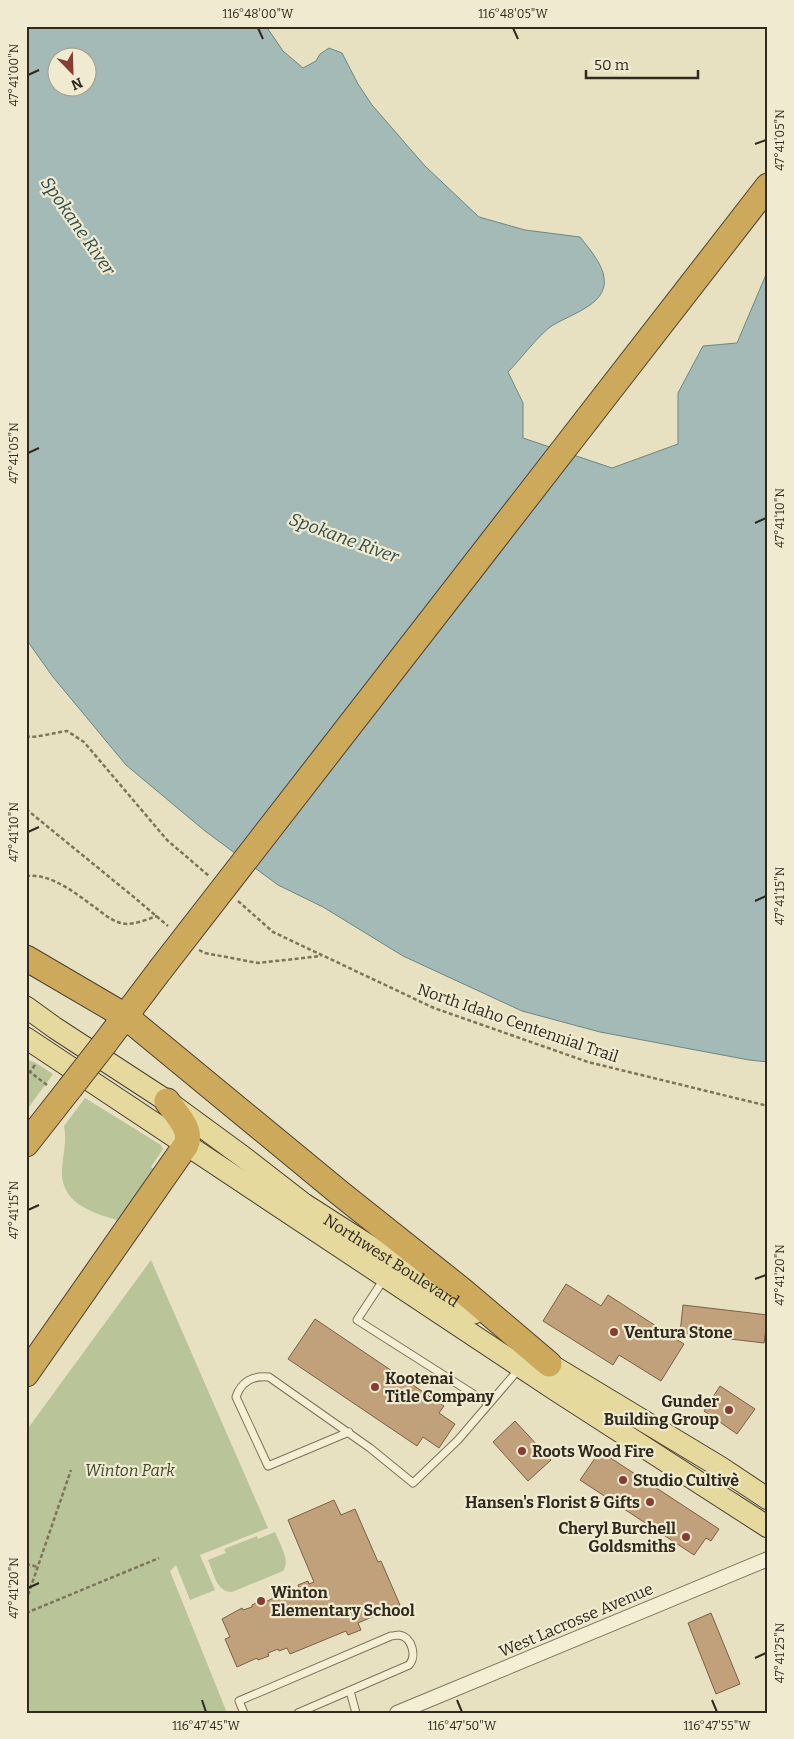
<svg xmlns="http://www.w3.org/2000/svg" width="794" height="1739" viewBox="0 0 794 1739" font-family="Bitter,serif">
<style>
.green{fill:#b9c498}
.water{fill:#a4bab7;stroke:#6c8784;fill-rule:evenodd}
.building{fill:#c1a17c;stroke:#7b6144}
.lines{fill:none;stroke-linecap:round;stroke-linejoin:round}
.lane-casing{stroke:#7f735b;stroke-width:9}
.street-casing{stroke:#7f735b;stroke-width:16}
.primary-casing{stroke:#4d412f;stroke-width:23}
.highway-casing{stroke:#4d412f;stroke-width:27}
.path{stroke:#7f735b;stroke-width:2.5;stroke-dasharray:4 2.5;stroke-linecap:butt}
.lane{stroke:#f3eed4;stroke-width:7}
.street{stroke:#f3eed4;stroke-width:14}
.primary{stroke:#e6d99e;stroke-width:21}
.highway{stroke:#cda95c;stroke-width:25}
.highway-bridge-casing{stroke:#4d412f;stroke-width:27;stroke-linecap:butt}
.highway-bridge{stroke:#cda95c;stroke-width:25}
.ticks{fill:none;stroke:#30291e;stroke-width:2}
.poi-dot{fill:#863d33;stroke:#f0ebd0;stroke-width:2}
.labels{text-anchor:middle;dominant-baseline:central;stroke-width:4.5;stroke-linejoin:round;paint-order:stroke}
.street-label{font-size:16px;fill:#30291e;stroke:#f0ebd0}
.poi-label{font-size:16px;font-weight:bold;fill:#30291e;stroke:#f0ebd0;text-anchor:start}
.park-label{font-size:16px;font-style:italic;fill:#3d4a27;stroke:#f0ebd0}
.water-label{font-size:18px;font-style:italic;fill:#2f4c4e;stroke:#f0ebd0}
.neatline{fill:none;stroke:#30291e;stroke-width:2}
.ticks-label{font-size:12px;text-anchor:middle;fill:#30291e}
</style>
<rect width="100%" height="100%" fill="#e7e1c2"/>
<g class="green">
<polygon points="26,1060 34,1062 53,1074 26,1111"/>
<path d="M85 1098 161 1145 163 1149 151 1167 156 1171 117 1220C89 1212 60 1202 62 1169 63 1154 67 1141 64 1126Z"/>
<polygon points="151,1260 268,1528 200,1555 215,1590 190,1600 176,1565 170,1571 227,1713 26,1713 26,1431"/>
<path d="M275 1532C279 1543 291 1560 283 1571L232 1592C216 1592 214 1573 208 1560L226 1553 224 1549 257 1536 258 1539Z"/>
</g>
<path class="water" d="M26 26H266L283 51 303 68 316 61 320 54 329 48 342 53 358 84 372 105 425 166 479 217 525 230 580 237C596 257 620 284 590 305 579 313 565 318 553 325 540 333 520 360 508 372L523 403V438L612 468 678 444V393L703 346 737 343 768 270V1062L749 1060 600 1032 522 1011 403 956 323 907 278 885 205 831 126 765 53 677 26 639ZM58 58H88V88H58Z"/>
<g class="building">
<polygon points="566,1284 601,1306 608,1295 684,1344 661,1381 619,1355 613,1365 543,1321"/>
<polygon points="683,1305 768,1315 764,1343 680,1333"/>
<polygon points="315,1319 444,1406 439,1413 455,1424 439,1448 423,1437 417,1446 288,1359"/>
<polygon points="720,1386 755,1409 737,1434 704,1411"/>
<polygon points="515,1421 551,1460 528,1481 493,1442"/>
<polygon points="600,1451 719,1529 711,1541 706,1538 694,1555 580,1480"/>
<polygon points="334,1500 341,1515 355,1509 378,1562 381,1561 400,1605 358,1623 361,1630 348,1635 346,1631 290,1654 287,1648 279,1651 278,1649 268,1653 269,1656 258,1660 257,1658 237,1667 225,1639 230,1637 222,1619 242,1608 243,1610 252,1607 252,1605 262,1600 263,1603 280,1595 279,1594 288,1590 289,1592 299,1588 298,1585 308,1581 309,1584 314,1582 288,1520"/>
<polygon points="711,1613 740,1684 716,1694 688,1623"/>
</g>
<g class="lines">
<g class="lane-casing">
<g id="lane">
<polyline points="384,1279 357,1320 489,1404"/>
<path d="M349 1432 268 1466 236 1397C241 1382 253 1375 269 1377L370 1448 413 1483 458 1440 519 1369"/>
<polyline points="350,1691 356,1713"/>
<path d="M244 1713 239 1701 391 1636C394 1636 397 1635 399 1635 412 1637 417 1656 409 1665L298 1713"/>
</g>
</g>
<g class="street-casing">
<polyline id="street" points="397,1713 768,1559"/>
</g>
<g class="primary-casing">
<g id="primary">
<path id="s1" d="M26 1007 55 1028 167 1101 242 1156 304 1204 474 1313"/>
<polyline points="26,1038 557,1391 768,1527"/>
<polyline points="536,1356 720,1467 768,1499"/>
</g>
</g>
<g class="highway-casing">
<g id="highway">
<polyline points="588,418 768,186"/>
<polyline points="26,958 125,1016 341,1194 463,1291 549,1364"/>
<polyline points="105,1043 160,970"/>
<polyline points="26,1144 70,1088"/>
<path d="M26 1374 186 1145C193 1129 175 1113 167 1101"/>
</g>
</g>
<g class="path">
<path d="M26 736C34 739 56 732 67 731L84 742 167 840 209 876"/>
<polyline points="26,809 135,898 168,926"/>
<path d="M26 876C52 873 76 894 96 908 105 915 114 923 127 924 136 924 148 919 157 916"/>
<polyline points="238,901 273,932 434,1008 588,1062 768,1106"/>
<polyline points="199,950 205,953 258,963 321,956"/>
<polyline points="35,1065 30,1072 47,1085"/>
<polyline points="26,1564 38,1567"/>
<polyline points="26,1601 71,1470"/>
<polyline points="26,1613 159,1558"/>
</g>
<use href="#lane" class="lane"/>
<use href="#street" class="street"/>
<use href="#primary" class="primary"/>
<use href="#highway" class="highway"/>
<g class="highway-bridge-casing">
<g id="highway-bridge">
<polyline points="160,970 588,418"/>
<polyline points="70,1088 105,1043"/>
</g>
</g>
<use href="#highway-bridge" class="highway-bridge"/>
</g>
<path class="ticks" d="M258 28 263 39M513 28 518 39M28 75 39 70M755 144 766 140M28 453 39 448M755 523 766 518M28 832 39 827M755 901 766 896M28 1210 39 1205M755 1279 766 1275M28 1588 39 1583M755 1658 766 1653M202 1700 206 1712M457 1700 462 1712M712 1700 717 1712"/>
<g class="poi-dot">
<circle cx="614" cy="1332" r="5"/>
<circle cx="375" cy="1387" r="5"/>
<circle cx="729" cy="1410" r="5"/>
<circle cx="522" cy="1451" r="5"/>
<circle cx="623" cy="1480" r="5"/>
<circle cx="650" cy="1502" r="5"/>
<circle cx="686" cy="1537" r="5"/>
<circle cx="261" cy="1601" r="5"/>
</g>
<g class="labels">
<g class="street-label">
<text transform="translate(518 1023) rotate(19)">North Idaho Centennial Trail</text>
<text stroke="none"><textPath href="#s1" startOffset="445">Northwest Boulevard</textPath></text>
<text transform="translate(576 1620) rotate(-23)">West Lacrosse Avenue</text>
</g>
<g class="poi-label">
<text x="624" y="1332">Ventura Stone</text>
<text x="385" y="1378">Kootenai<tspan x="385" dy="18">Title Company</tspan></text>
<text x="719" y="1401" text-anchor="end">Gunder<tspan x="719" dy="18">Building Group</tspan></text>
<text x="532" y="1451">Roots Wood Fire</text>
<text x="633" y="1480">Studio Cultivè</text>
<text x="640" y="1502" text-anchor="end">Hansen's Florist &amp; Gifts</text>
<text x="676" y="1528" text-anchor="end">Cheryl Burchell<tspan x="676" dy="18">Goldsmiths</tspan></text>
<text x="271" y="1592">Winton<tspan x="271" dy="18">Elementary School</tspan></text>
</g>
<g class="park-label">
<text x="130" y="1470">Winton Park</text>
</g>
<g class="water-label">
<text transform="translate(78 226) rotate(55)">Spokane River</text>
<text transform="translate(344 538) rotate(20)">Spokane River</text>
</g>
</g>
<rect width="794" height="1739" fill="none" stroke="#f0ebd0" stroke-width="55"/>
<g transform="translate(72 72) rotate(157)"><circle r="24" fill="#f0ebd0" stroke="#a39d89"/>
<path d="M0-4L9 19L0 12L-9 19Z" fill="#863d33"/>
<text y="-8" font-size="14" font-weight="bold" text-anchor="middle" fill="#30291e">N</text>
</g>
<path d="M586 70v8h112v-8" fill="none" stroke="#30291e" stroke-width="2.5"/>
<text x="594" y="70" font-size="15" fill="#30291e" stroke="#f0ebd0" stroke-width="4" paint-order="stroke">50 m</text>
<rect x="28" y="28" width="738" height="1684" class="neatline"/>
<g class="ticks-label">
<text x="258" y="18">116°48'00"W</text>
<text x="513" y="18">116°48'05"W</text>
<text transform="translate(14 75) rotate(-90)" y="4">47°41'00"N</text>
<text transform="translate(780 140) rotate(-90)" y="4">47°41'05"N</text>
<text transform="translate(14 453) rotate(-90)" y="4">47°41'05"N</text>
<text transform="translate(780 518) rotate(-90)" y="4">47°41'10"N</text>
<text transform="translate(14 832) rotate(-90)" y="4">47°41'10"N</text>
<text transform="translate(780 896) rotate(-90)" y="4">47°41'15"N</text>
<text transform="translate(14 1210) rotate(-90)" y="4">47°41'15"N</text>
<text transform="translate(780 1275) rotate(-90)" y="4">47°41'20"N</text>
<text transform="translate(14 1588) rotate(-90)" y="4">47°41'20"N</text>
<text transform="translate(780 1653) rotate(-90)" y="4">47°41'25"N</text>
<text x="206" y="1730">116°47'45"W</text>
<text x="462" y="1730">116°47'50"W</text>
<text x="717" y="1730">116°47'55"W</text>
</g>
</svg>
